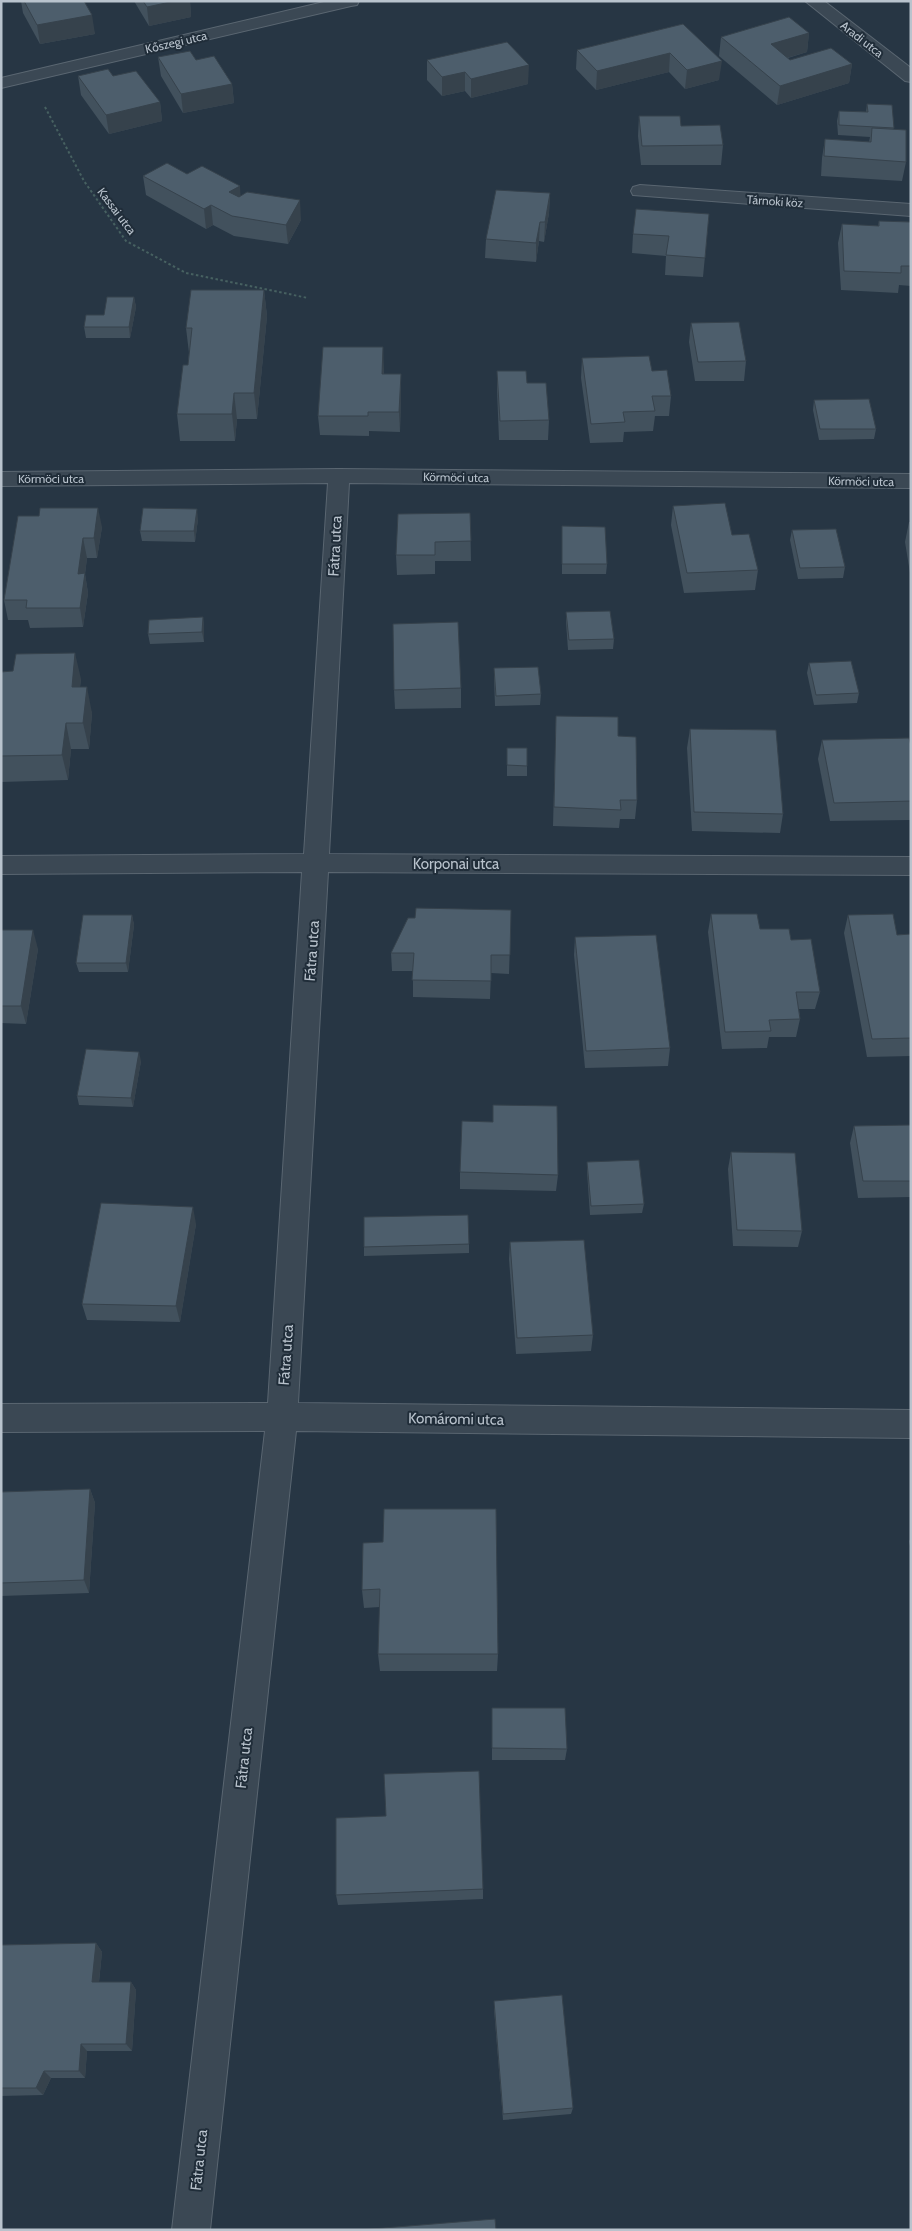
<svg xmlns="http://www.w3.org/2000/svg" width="912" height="2231" viewBox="0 0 912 2231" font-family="Cabin,sans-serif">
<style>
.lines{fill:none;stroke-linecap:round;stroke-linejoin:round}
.minor-casing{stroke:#5a6671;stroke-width:2}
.path{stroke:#476161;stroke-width:2;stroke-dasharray:2.5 2.5;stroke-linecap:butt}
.minor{fill:#3b4854;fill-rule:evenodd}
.wall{fill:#42515d}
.shaded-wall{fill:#36424c}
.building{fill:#4d5e6c;stroke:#36424c}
.labels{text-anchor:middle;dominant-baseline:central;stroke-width:4;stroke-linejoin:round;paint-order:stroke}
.far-street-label{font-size:12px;fill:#b9c3cd;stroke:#202d39}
.street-label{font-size:15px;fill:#b9c3cd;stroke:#202d39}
</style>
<rect width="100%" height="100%" fill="#273644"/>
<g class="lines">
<g class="minor-casing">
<g id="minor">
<polygon points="328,1 359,1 357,5 351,6 1,88 1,78"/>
<polygon points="805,1 824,1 911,68 911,82 905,81"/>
<polygon points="640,185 911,204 911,216 633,195 631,191 633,187"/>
<polygon points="339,469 911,474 911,488 349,483 329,854 911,857 911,875 328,872 298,1403 911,1410 911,1438 296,1431 210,2230 172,2230 265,1431 1,1432 1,1404 268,1403 302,872 1,874 1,856 304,854 328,483 1,486 1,472"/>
</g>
</g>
<polyline class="path" points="45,107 84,181 126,241 186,273 308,298"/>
<use href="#minor" class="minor"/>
</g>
<g class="wall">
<polygon points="21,1 84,1 95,34 40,44 23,13"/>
<polygon points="134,1 190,1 191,17 149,26"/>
<polygon points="683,24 719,80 685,89 669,72 596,90 576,69 577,50"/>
<polygon points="809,33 807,52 788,58 790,60 852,64 849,83 777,105 719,56 721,37"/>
<polygon points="158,57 196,60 232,84 234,103 183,113 161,76"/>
<polygon points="427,60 528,84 471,98 465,91 442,96 427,80"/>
<polygon points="78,76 113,76 160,102 162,121 109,134 81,95"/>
<polygon points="867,104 894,128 893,129 906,162 902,181 821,176 822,158 825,139 869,142 870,137 838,135 837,121 839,111 866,112"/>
<polygon points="639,116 681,126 723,145 721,165 641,165 638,136"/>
<polygon points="187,174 241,196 301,220 288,244 234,236 213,225 206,229 146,195 143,176"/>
<polygon points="550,193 549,213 544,242 539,241 536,262 485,258 486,239"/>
<polygon points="709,214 703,277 665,275 666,256 632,253 633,234"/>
<polygon points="879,221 911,222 911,286 899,285 898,293 841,290 838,243 842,224 878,226"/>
<polygon points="264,290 267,316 257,419 237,419 235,441 180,441 177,414 188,365 189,353 186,328"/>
<polygon points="134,297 136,307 130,338 86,338 84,327"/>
<polygon points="691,323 746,361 744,381 695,381 689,342"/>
<polygon points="582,358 652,371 671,396 669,416 655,416 653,431 624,432 623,442 590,443 581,378"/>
<polygon points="384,367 384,374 401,374 401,393 400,432 369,431 369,436 320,435 318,416"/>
<polygon points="497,371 527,383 549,420 548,440 499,440 497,390"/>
<polygon points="814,400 876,429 874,439 819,440 813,410"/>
<polygon points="673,506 758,570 755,590 684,593 671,525"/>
<polygon points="470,513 471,561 435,561 435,574 397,575 396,555"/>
<polygon points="18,516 102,527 97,558 87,558 85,574 88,593 83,627 30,628 28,620 8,620 4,600"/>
<polygon points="198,519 195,542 142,541 140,531"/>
<polygon points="909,522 911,522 911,579 905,542"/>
<polygon points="562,526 607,564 606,574 562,574"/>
<polygon points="792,530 845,567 843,578 798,579 790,540"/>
<polygon points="566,612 614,639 613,649 568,650 566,622"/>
<polygon points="203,617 204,627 204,642 150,644 148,634"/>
<polygon points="809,663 859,693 857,703 814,705 807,673"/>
<polygon points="494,668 541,694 540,705 495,706 494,678"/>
<polygon points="13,671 81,679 80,687 92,713 89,749 71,749 68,780 1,782 1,672"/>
<polygon points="461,688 461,708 395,709 394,690"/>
<polygon points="556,716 618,736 637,800 635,819 620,819 619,828 553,826"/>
<polygon points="690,729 783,814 780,833 692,831 687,748"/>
<polygon points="822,740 911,746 911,820 830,821 818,759"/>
<polygon points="507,748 527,766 527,776 507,776"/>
<polygon points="511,910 509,974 491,973 490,999 413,997 413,971 392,971 391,953"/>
<polygon points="711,914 760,929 791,940 820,992 815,1009 799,1009 800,1019 796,1037 769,1037 767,1048 722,1049 708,932"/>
<polygon points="132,915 134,925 128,972 79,972 76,963"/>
<polygon points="848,915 897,935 911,934 911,1056 867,1057 844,933"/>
<polygon points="1,930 38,949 26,1024 1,1023"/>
<polygon points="575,937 670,1048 668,1066 585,1068 574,955"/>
<polygon points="141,1061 133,1107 79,1105 77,1096"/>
<polygon points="911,1125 911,1197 858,1198 850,1143 854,1126"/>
<polygon points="731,1152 802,1231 798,1247 733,1246 728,1169"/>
<polygon points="587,1162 644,1204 642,1213 590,1215 587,1171"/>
<polygon points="460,1172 558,1175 556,1191 460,1189"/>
<polygon points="196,1224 180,1322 87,1320 82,1304"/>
<polygon points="510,1242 593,1335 591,1351 516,1354 509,1259"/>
<polygon points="469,1244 469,1253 364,1256 364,1247"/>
<polygon points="90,1489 95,1503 89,1593 1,1596 1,1492"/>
<polygon points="911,1538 911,1552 909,1541"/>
<polygon points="363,1543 498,1654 497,1671 380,1671 378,1654 380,1607 364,1608 362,1590"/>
<polygon points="492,1708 567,1749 565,1760 492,1760"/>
<polygon points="483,1889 483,1899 338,1905 336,1895"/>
<polygon points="96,1943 102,1952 99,1982 131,1982 136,1990 132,2051 87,2051 85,2078 51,2078 43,2095 1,2096 1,1945"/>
<polygon points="494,2001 573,2108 571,2114 503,2120 494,2009"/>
</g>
<g class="shaded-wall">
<polygon points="175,1 190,1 191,17 149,26 147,7"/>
<polygon points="92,15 95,34 40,44 37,25"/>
<polygon points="809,33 807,52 769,63 771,44"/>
<polygon points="670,53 669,72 596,90 597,71"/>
<polygon points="722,61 719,80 685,89 687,70"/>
<polygon points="852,64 849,83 777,105 780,86"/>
<polygon points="529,65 528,84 471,98 471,79"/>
<polygon points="465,72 465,91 442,96 442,77"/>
<polygon points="232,84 234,103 183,113 181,94"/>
<polygon points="160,102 162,121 109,134 106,115"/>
<polygon points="240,186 241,205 229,192"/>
<polygon points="550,193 549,213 544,242 545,222"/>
<polygon points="300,200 301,220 288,244 286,225"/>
<polygon points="211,205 213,225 206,229 204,209"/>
<polygon points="540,222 539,241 536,262 536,243"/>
<polygon points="264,290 267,316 257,419 254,393"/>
<polygon points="134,297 136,307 130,338 129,327"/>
<polygon points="383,347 384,367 383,393 382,374"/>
<polygon points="401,374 401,393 400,432 399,412"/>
<polygon points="234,393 237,419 235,441 232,414"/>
<polygon points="98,508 102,527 97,558 94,538"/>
<polygon points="197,509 198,519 195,542 194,531"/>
<polygon points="83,538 87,558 85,574 88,593 83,627 80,608 78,574"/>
<polygon points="203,617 204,627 204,642 202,632"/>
<polygon points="75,653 81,679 77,713 72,687"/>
<polygon points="87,687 92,713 89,749 83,723"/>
<polygon points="66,723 71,749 68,780 62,755"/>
<polygon points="132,915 134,925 128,972 126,963"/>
<polygon points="33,930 38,949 26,1024 21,1006"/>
<polygon points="139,1052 141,1061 133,1107 131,1098"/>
<polygon points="193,1207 196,1224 180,1322 176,1306"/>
<polygon points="90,1489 95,1503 89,1593 84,1580"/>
<polygon points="96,1943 102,1952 98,1991 92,1982"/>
<polygon points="131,1982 136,1990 132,2051 126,2044"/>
<polygon points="81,2044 87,2051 85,2078 79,2071"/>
<polygon points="44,2071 51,2078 43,2095 36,2088"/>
</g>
<g class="building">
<polygon points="24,1 84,1 92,15 37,25"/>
<polygon points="143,1 175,1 147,7"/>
<polygon points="789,17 809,33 771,44 790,60 831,48 852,64 780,86 721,37"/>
<polygon points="683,24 722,61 687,70 670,53 597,71 577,50"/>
<polygon points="507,42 529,65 471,79 465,72 442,77 427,60"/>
<polygon points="190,51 196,60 214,56 232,84 181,94 158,57"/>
<polygon points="108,69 113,76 136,71 160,102 106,115 78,76"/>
<polygon points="867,104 892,105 894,128 839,125 839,111 868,112"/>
<polygon points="639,116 680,116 681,126 720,125 723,145 642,146"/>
<polygon points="872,128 906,130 906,162 824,156 825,139 871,142"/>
<polygon points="167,163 187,174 202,166 240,186 229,192 239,197 247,192 300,200 286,225 232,216 211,205 204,209 143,176"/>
<polygon points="496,190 550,193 545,222 540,222 536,243 486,239"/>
<polygon points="636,209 709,214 705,258 666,255 669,236 633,234"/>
<polygon points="879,221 911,222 911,266 901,266 901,273 844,271 842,224 879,226"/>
<polygon points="191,290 264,290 254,393 234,393 232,414 177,414 183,365 188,365 192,328 186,328"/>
<polygon points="107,297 134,297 129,327 84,327 86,315 104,315"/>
<polygon points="739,322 746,361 698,362 691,323"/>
<polygon points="323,347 383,347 382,374 401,374 399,412 368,412 368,416 318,416"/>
<polygon points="649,356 652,371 667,370 671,396 652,396 655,411 623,412 625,422 591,424 582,358"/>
<polygon points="497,371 526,371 527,383 546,383 549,420 500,421"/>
<polygon points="869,399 876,429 820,429 814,400"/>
<polygon points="725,503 732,535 749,534 758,570 687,573 673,506"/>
<polygon points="40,508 98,508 94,538 83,538 78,574 85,573 80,608 26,608 27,600 4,600 18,516 39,516"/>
<polygon points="143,508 197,509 194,531 140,531"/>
<polygon points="470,513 471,541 435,542 435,555 396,555 398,514"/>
<polygon points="562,526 605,527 607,564 562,564"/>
<polygon points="836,529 845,567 800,568 792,530"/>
<polygon points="610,611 614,639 569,640 566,612"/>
<polygon points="203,617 202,632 148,634 149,620"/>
<polygon points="458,622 461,688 394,690 393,624"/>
<polygon points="75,653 72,687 87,687 83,723 66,723 62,755 1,756 1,672 13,671 16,654"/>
<polygon points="851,661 859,693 816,695 809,663"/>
<polygon points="538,667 541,694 496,696 494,668"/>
<polygon points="556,716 618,717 618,736 636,737 637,800 620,800 621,810 554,807"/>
<polygon points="690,729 776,730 783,814 694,812"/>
<polygon points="909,738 911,746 911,801 834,803 822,740"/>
<polygon points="507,748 527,748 527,766 507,765"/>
<polygon points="416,908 511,910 510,955 491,955 491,981 412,980 414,953 391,953 408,918 415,918"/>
<polygon points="711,914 757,914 760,929 789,929 791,940 811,939 820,992 796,992 800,1019 769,1020 771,1031 725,1032"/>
<polygon points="893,914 897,935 911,934 911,1038 872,1039 848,915"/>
<polygon points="83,915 132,915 126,963 76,963"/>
<polygon points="1,930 33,930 21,1006 1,1006"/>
<polygon points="656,935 670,1048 586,1051 575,937"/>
<polygon points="86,1049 139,1052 131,1098 77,1096"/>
<polygon points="493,1105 557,1106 558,1175 460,1172 462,1121 493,1122"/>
<polygon points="911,1125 911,1181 863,1181 854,1126"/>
<polygon points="731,1152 795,1153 802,1231 737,1230"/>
<polygon points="639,1160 644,1204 591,1206 587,1162"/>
<polygon points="101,1203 193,1207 176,1306 82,1304"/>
<polygon points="468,1215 469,1244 364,1247 364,1217"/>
<polygon points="584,1240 593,1335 517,1338 510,1242"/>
<polygon points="90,1489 84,1580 1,1583 1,1492"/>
<polygon points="384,1509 496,1509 498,1654 378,1654 380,1589 362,1590 363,1543 383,1542"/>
<polygon points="492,1708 565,1708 567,1749 492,1748"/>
<polygon points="479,1771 483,1889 336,1895 336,1818 386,1816 384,1774"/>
<polygon points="96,1943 92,1982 131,1982 126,2044 81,2044 79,2071 44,2071 36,2088 1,2088 1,1945"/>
<polygon points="562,1995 573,2108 503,2114 494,2001"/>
<polygon points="495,2219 496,2230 359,2230"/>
</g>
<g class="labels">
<g class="far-street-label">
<text transform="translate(862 39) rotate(38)">Aradi utca</text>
<text transform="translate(176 42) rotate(-13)">Kőszegi utca</text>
<text transform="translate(775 201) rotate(4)">Tárnoki köz</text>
<text transform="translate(117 211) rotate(53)">Kassai utca</text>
<text transform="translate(456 477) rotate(1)">Körmöci utca</text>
<text x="51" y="478">Körmöci utca</text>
<text transform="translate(861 481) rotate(1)">Körmöci utca</text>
</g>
<g class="street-label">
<text transform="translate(335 546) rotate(-87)">Fátra utca</text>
<text x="456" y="864">Korponai utca</text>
<text transform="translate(312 951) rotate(-86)">Fátra utca</text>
<text transform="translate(286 1355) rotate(-86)">Fátra utca</text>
<text transform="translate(456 1419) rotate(1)">Komáromi utca</text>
<text transform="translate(244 1758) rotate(-84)">Fátra utca</text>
<text transform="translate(199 2160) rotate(-84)">Fátra utca</text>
</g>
</g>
<rect width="912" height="2231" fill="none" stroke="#b9c3cd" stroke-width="5"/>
</svg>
